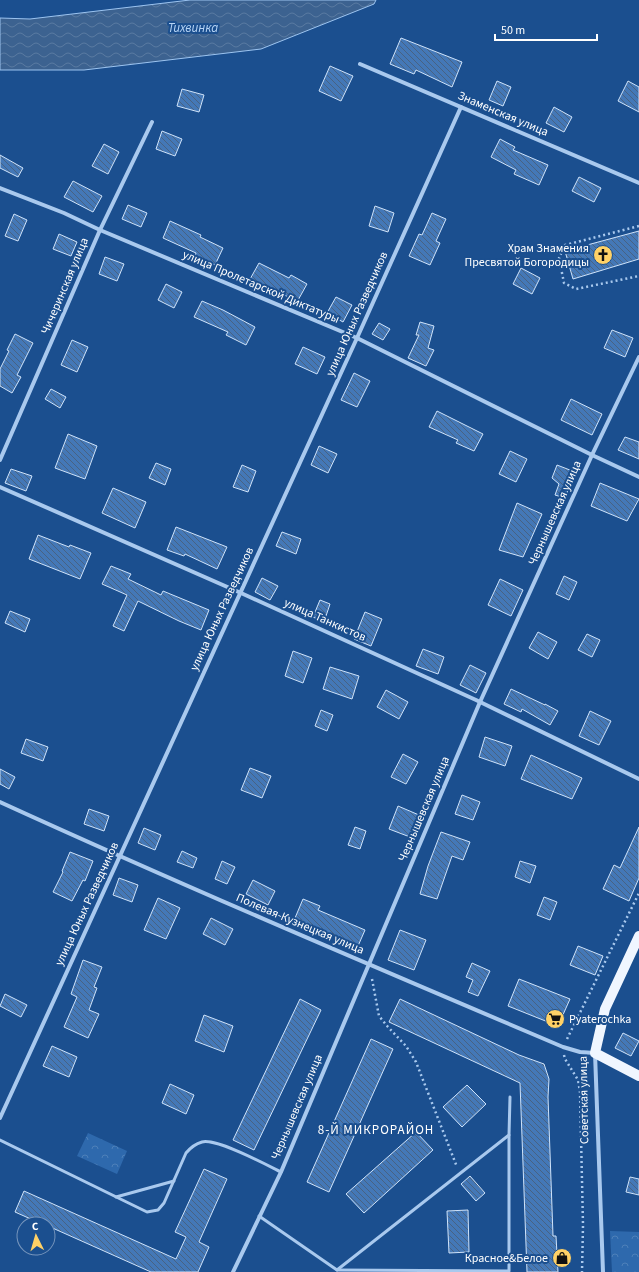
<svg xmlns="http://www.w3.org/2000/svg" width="639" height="1272" viewBox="0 0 639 1272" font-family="'Source Sans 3',sans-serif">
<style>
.park{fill:url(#park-crowns)}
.water{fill:url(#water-waves);stroke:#9cc4f0}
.building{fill:url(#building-back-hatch);stroke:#cfe3fa}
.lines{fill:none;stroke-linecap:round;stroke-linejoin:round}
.path{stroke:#a9c9ee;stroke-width:2.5;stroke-dasharray:2 3;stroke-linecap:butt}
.lane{stroke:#a9c9ee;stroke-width:3}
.street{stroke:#a9c9ee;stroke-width:4}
.primary{stroke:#f0f6ff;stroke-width:10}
.labels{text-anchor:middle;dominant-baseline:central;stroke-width:4;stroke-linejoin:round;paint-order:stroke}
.street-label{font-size:12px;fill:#fff;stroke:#1b4f8f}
.poi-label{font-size:12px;fill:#fff;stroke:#1b4f8f;text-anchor:end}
.water-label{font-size:13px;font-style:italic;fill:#b5d3f5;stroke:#1b4f8f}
.neighbourhood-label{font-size:13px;letter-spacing:1px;fill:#fff;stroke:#1b4f8f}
</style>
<defs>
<pattern id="park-crowns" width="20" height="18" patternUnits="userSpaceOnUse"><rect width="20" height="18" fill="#2e69ad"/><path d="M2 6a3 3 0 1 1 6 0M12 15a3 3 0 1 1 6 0" fill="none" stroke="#4d80b9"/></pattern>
<pattern id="water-waves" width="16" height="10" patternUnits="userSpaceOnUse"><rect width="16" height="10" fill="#3c6290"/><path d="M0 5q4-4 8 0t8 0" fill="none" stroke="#597aa1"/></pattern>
<pattern id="building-back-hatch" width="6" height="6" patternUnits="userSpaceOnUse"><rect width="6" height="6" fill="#4478b7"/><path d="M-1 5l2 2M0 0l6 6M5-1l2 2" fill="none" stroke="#486282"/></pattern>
</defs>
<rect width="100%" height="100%" fill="#1b4f8f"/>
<g class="park">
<polygon points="88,1133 127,1151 117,1174 77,1156"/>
<polygon points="610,1231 639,1232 639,1272 612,1272"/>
</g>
<polygon class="water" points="190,0 376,0 374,4 261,49 84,70 0,70 0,18 30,19"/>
<g class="building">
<polygon points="401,38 462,62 452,87 416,70 414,74 390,64"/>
<polygon points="330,66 353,76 341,101 319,91"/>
<polygon points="497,81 511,87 503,106 489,100"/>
<polygon points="628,81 639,87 639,112 618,101"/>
<polygon points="182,89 204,95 199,112 177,106"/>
<polygon points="554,107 572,117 564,132 546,123"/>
<polygon points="162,131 182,139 175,156 156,149"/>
<polygon points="500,139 515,147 513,150 548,165 539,185 514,174 516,170 491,157"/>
<polygon points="104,144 119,152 108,174 92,166"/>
<polygon points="0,155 23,168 18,177 0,168"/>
<polygon points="579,177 601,188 594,202 572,191"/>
<polygon points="73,181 102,196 93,212 64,197"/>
<polygon points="128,205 147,213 141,227 122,219"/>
<polygon points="375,206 394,213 388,232 369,226"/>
<polygon points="432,213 446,219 436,241 440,243 430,265 409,256 419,234 422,235"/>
<polygon points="14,214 27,220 18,241 5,236"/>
<polygon points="170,221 201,235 200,237 223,248 215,265 195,256 196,253 163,238"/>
<polygon points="639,231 639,259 573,279 565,251"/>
<polygon points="59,234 77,242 71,256 53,249"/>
<polygon points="105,257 124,264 117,281 99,274"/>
<polygon points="259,263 289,278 291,275 307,284 297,302 270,287 268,291 249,281"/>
<polygon points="521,268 540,278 532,294 513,284"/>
<polygon points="166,284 182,292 174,308 158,300"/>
<polygon points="336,297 352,305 343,322 327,313"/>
<polygon points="202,301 223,310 255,327 246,345 226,335 228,332 194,317"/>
<polygon points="420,322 434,326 428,348 434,350 426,366 408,358 419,335 416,335"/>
<polygon points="379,323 390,329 383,340 372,334"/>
<polygon points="612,330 633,338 625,357 604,348"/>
<polygon points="15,334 33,343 17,375 21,377 12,393 0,386 0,369 9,351 7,350"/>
<polygon points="72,340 88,347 77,372 61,365"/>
<polygon points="303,347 325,357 317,374 295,364"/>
<polygon points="354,373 370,381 357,407 341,400"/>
<polygon points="51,389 66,397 60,408 45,399"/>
<polygon points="571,399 602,414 592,435 561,420"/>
<polygon points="437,411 483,434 474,451 456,443 458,440 429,427"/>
<polygon points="68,434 97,446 85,479 55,468"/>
<polygon points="625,437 639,442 639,459 618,450"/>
<polygon points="319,446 337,454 328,473 311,465"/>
<polygon points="510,451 527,459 516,482 499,474"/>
<polygon points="156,463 171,469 165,485 149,478"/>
<polygon points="242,465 256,471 248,492 233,487"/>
<polygon points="557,465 575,472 565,498 555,495 559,484 552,478"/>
<polygon points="11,469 32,476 26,491 5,483"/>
<polygon points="600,483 639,499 627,521 591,506"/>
<polygon points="113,488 146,502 135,528 102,513"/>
<polygon points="517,503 542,514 523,557 499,550"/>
<polygon points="176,527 227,547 217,569 185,554 184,556 167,550"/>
<polygon points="282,532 301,539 296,554 276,546"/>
<polygon points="38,535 69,547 70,545 91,553 80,579 29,559"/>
<polygon points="111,566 131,574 128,579 161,595 163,591 209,610 201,630 179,621 138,601 124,631 113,626 127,595 102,584"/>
<polygon points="564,576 577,582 569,600 556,594"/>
<polygon points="262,578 278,586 270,600 255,592"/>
<polygon points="500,579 523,590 511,616 488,605"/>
<polygon points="320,600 330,604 324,622 313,617"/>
<polygon points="10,611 30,619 25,632 5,623"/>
<polygon points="365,612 382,619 371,646 354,639"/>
<polygon points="538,632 557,642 548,659 529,648"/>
<polygon points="587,634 600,640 592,657 578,650"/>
<polygon points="423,649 444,657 438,674 416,666"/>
<polygon points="293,651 312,658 303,683 285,676"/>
<polygon points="470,665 486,673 476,693 460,685"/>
<polygon points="330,667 359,676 352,699 323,689"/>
<polygon points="511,689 545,705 545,704 558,711 550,725 522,709 521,712 504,704"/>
<polygon points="386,690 408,702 399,719 377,707"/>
<polygon points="321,710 333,715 327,731 315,726"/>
<polygon points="590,711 611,721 599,745 579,736"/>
<polygon points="485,737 512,746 505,766 479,757"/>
<polygon points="26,739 48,747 43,761 21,753"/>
<polygon points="403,754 418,762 406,784 391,777"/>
<polygon points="531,755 582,778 572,799 521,779"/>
<polygon points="250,768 271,776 262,798 241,790"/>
<polygon points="0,769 15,777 9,789 0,784"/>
<polygon points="462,795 480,802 473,820 455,814"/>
<polygon points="398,806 419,815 410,837 389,829"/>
<polygon points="89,809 109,816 104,831 84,824"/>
<polygon points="355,827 366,831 360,849 348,845"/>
<polygon points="639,827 639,878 629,901 603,889 614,865 620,868"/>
<polygon points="144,828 161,835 155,850 138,843"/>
<polygon points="441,832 470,842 463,860 452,856 437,899 420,894 428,866"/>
<polygon points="182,851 197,858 193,868 177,862"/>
<polygon points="70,852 93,861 85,881 83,880 72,901 53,892 63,872 62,871"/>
<polygon points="222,861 235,867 227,884 215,879"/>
<polygon points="520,861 536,866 530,883 515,877"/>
<polygon points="119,878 138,885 132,902 113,895"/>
<polygon points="253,880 275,891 268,905 246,894"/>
<polygon points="544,897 557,902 550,920 537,915"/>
<polygon points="158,898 180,908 166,939 144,930"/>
<polygon points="303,899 320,906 318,910 365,930 358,946 295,918"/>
<polygon points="211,918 233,929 225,945 203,934"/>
<polygon points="400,930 426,940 414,970 388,960"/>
<polygon points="578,946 603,956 595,975 570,965"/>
<polygon points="83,960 102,967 94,987 97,988 89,1010 99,1014 88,1038 64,1027 77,997 71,994"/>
<polygon points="472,963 490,971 478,996 468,992 473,980 466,977"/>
<polygon points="519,979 570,999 558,1026 508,1006"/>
<polygon points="5,994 27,1005 21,1017 0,1006"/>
<polygon points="300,999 321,1010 254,1150 233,1140"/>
<polygon points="400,999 519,1055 544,1064 549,1079 548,1097 553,1236 556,1236 558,1272 527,1272 520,1083 389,1022"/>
<polygon points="204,1015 233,1026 224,1052 195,1041"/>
<polygon points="623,1033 639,1041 631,1056 615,1048"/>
<polygon points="371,1039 393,1049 329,1192 307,1182"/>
<polygon points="52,1046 77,1057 69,1077 43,1066"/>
<polygon points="170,1084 194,1095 186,1114 162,1103"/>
<polygon points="467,1085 486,1104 462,1127 443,1107"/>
<polygon points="416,1132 433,1150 364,1213 346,1194"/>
<polygon points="204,1169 227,1179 199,1242 209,1247 198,1272 151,1272 48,1226 48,1224 42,1224 15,1212 24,1191 176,1259 186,1237 175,1232"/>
<polygon points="470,1176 485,1193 476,1201 461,1184"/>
<polygon points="630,1177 639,1179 639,1195 626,1192"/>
<polygon points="468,1210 469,1252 449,1253 447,1211"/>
</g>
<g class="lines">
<g class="path">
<polyline points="639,226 565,245 559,258 564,283 576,289 639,276"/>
<polyline points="372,979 379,1016 388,1027 406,1046 416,1062 457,1167"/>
<polyline points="567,1039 639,893"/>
<polyline points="564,1055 565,1059 578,1080 580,1092 583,1225 582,1272"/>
</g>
<g class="lane">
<path d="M0 1140 147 1212 158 1210 164 1203 186 1153C191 1147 195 1144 202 1142 216 1138 265 1164 281 1172"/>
<polyline points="116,1197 174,1181"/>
<polyline points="259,1216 337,1270 509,1135 510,1097"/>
<polyline points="337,1270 509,1271 509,1135"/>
</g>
<g class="street">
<polyline points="360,64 639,183"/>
<polyline points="0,188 64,213 100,230 357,338 592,455 639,477"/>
<polyline points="0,460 100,230 152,122"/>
<polyline points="0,487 241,593 476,700 639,779"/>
<path d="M0 802C186 887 375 967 563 1047L580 1052 595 1053 603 1272"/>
<polyline points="0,1118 357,338 461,107"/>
<polyline points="233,1272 281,1172 480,702 592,455 639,357"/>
</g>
<polyline class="primary" points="639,936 605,1009 595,1053 639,1076"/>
</g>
<defs>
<g id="church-disc" transform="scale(1)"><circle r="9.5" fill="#ffd166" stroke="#1b4f8f"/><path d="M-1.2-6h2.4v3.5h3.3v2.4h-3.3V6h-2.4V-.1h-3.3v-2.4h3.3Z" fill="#111"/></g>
<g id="supermarket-disc" transform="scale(1)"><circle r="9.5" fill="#ffd166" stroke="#1b4f8f"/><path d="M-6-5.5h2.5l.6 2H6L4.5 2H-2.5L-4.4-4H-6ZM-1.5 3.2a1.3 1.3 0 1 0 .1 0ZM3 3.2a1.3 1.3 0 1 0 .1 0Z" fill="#111"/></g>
<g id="shop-disc" transform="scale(1)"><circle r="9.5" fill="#ffd166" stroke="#1b4f8f"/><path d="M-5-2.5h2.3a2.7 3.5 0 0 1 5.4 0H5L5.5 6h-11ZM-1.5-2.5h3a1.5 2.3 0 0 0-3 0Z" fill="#111"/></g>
</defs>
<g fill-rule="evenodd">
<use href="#church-disc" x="603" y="255"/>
<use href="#supermarket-disc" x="555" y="1019"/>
<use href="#shop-disc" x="562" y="1258"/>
</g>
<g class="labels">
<g class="street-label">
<text transform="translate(503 114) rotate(23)">Знаменская улица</text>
<text transform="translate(65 286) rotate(-67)">Чичеринская улица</text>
<text transform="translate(261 287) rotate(23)">улица Пролетарской Диктатуры</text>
<text transform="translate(357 314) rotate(-66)">улица Юных Разведчиков</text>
<text transform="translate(555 513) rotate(-66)">Чернышевская улица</text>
<text transform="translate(222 609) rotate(-65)">улица Юных Разведчиков</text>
<text transform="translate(325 620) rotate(24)">улица Танкистов</text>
<text transform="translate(424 809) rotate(-67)">Чернышевская улица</text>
<text transform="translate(87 904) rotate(-65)">улица Юных Разведчиков</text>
<text transform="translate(300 924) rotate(23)">Полевая-Кузнецкая улица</text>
<text transform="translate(584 1100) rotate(-91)">Советская улица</text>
<text transform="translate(297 1107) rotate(-67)">Чернышевская улица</text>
</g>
<g class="poi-label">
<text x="589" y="248">Храм Знамения<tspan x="589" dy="14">Пресвятой Богородицы</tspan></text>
<text x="569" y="1019" text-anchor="start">Pyaterochka</text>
<text x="548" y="1258">Красное&amp;Белое</text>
</g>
<g class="water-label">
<text x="193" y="28">Тихвинка</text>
</g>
<g class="neighbourhood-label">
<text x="376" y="1130">8-Й МИКРОРАЙОН</text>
</g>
</g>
<g transform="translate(36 1236) rotate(355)"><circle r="19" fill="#1b4f8f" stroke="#7695bc"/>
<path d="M0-3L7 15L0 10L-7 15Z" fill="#ffd166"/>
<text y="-6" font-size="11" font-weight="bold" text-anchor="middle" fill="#ffffff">С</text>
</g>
<path d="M495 34v6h102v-6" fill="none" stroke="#ffffff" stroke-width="2"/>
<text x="501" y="34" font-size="12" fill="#ffffff" stroke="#1b4f8f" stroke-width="3" paint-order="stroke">50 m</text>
</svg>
